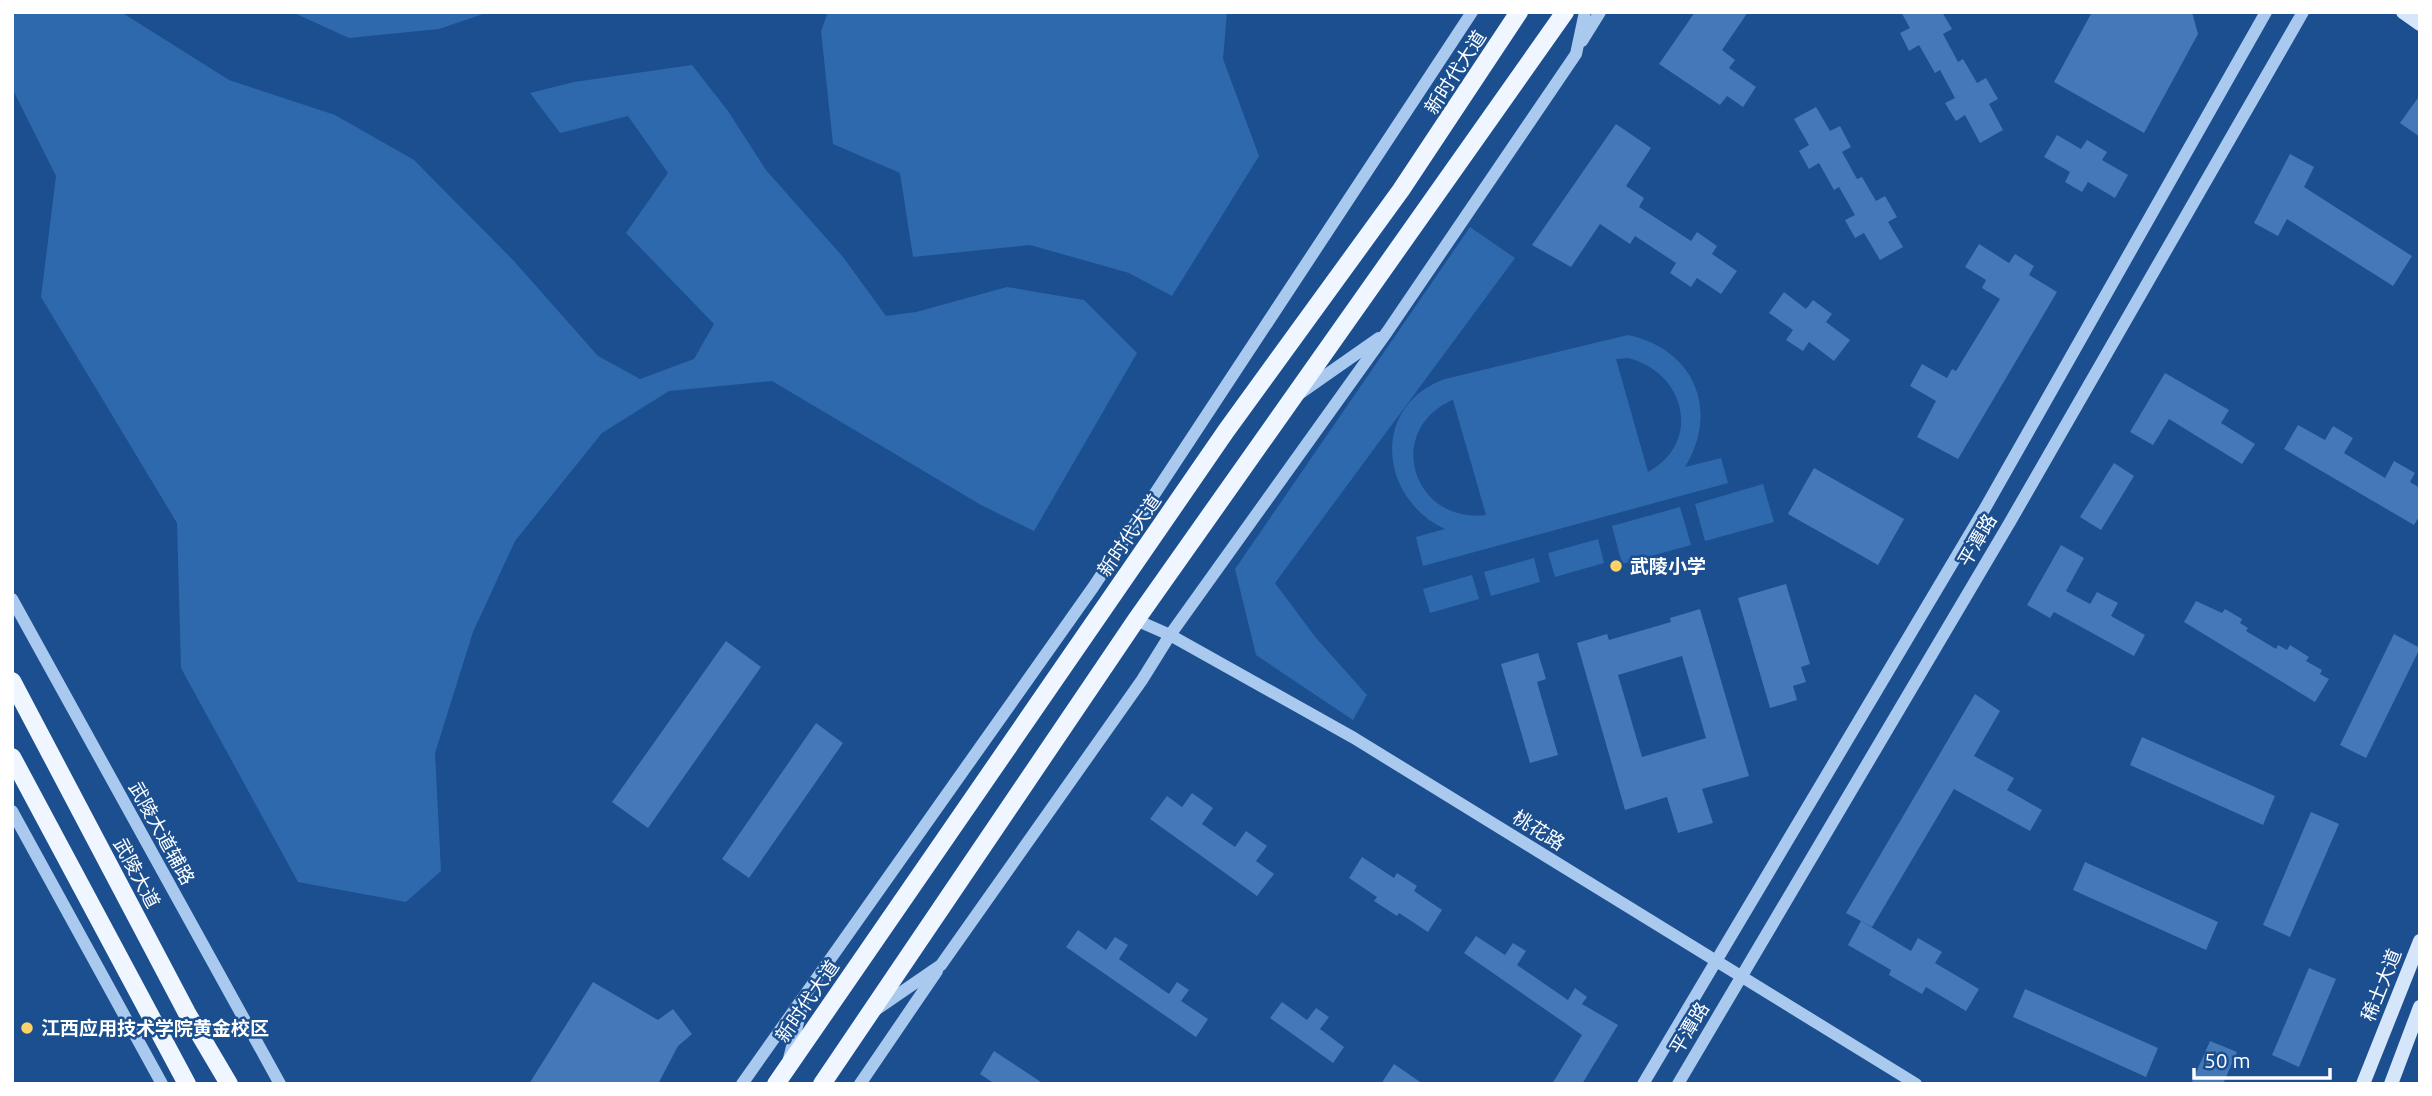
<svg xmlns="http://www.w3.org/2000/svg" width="2432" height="1096" viewBox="0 0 2432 1096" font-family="Ubuntu,'Noto Sans SC',sans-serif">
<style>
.green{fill:#2e69ad;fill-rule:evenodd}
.building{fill:#4478b7;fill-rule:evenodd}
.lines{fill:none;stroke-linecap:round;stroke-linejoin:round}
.tertiary{stroke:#a9c9ee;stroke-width:12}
.secondary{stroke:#d6e6fa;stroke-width:14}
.primary{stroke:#f0f6ff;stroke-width:18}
.poi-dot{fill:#ffd166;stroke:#1b4f8f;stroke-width:2.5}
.labels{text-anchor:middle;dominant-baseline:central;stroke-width:5;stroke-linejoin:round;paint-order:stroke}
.street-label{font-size:19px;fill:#fff;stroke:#1b4f8f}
.poi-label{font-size:19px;font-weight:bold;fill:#fff;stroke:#1b4f8f;text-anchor:start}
</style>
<rect width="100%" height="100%" fill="#1b4f8f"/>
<g class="green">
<polygon points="12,12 121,12 229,80 335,115 414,160 513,260 598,356 640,379 694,359 714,324 626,233 668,173 628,116 560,133 530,93 574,82 692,65 728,111 766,170 843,257 886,316 916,312 1007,287 1084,300 1137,353 1034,531 981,505 772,381 669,391 602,433 515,541 473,632 435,753 441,871 406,902 298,882 181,668 177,523 41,297 56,176 12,88"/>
<polygon points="292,12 489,12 439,29 349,38"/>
<polygon points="828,12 1227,12 1223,59 1259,156 1172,296 1129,273 1030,245 913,257 900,173 833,144 821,31"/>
<polygon points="1470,227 1515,258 1275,583 1316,638 1367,695 1353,720 1256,655 1235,569"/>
<path d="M1628 335C1694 349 1720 410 1685 467L1721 458 1728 483 1423 566 1416 537 1445 529C1378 498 1371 405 1445 379ZM1628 358C1685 372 1703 442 1648 472L1616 359ZM1452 400H1453L1486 515C1414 524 1383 432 1452 400Z"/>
<polygon points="1763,484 1774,522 1705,541 1695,504"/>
<polygon points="1680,507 1691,545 1622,564 1612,526"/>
<polygon points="1598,539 1604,563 1555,577 1548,553"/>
<polygon points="1534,558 1540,582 1491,596 1484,572"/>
<polygon points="1472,575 1479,599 1430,613 1423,589"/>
</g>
<g class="building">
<polygon points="1695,12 1748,12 1722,50 1735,60 1729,68 1756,87 1743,107 1727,96 1720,105 1659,64"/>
<polygon points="1901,12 1942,12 1952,29 1943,34 1958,62 1963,59 1977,83 1986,78 1998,99 1989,104 2003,130 1980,143 1965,115 1956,121 1945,103 1955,98 1940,70 1935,73 1919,45 1909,51 1900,33 1910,28"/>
<polygon points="2092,12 2192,12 2198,34 2144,133 2054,82"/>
<polygon points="2420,95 2420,137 2400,123"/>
<polygon points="1816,107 1830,131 1840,126 1851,147 1842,152 1857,179 1862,177 1876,201 1885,196 1897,217 1888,222 1903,247 1880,260 1864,233 1855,238 1845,220 1855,215 1839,187 1834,190 1819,163 1809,169 1799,151 1809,145 1794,119"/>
<polygon points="1616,124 1651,148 1626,186 1644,198 1639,207 1691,241 1697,232 1717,246 1712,254 1737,271 1721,294 1697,278 1691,287 1670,273 1676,263 1635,236 1630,244 1600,224 1571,267 1532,245"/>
<polygon points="2057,135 2081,149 2087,140 2107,152 2102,160 2128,175 2115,198 2088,182 2082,192 2065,182 2070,172 2044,157"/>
<polygon points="2290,154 2314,167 2304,187 2412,256 2393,286 2287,219 2278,236 2254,223"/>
<polygon points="1979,244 2009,263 2015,254 2034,266 2029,275 2057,292 1958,459 1917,437 1936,401 1910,386 1922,364 1947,378 1952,369 1956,371 2000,299 1982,288 1986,280 1965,267"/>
<polygon points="1784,292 1806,309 1813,300 1832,314 1826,322 1850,340 1834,361 1809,342 1803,351 1786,340 1793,330 1769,313"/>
<polygon points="2165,373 2229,410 2221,423 2255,444 2242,464 2169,419 2153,445 2130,432"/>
<polygon points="2298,425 2325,440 2333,426 2353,438 2344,453 2385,478 2394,461 2415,473 2410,482 2420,488 2420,515 2414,525 2284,449"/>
<polygon points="2114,463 2134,476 2101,530 2080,517"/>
<polygon points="1814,468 1904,519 1878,565 1788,514"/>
<polygon points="2061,545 2084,558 2066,591 2090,604 2097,592 2118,603 2111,616 2145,635 2134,656 2054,612 2050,618 2027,605"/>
<polygon points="1786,584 1810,664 1801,667 1806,682 1793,686 1797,700 1770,708 1738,598"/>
<polygon points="2196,601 2222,613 2225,609 2242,619 2240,623 2248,628 2246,631 2276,649 2278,645 2287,650 2290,645 2309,657 2306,661 2322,670 2320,674 2329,679 2315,702 2184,622"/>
<path d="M1700 609 1749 776 1702 789 1713 823 1678 833 1667 797 1625 810 1577 643 1607 634 1609 640 1671 622 1670 618ZM1682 656 1706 738 1642 757 1618 675Z"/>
<polygon points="2394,634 2420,648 2366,758 2340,745"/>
<polygon points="726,641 761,667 648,828 612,802"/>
<polygon points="1538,653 1546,679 1537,682 1558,755 1530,763 1501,664"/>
<polygon points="1975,694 2000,711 1974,756 2014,778 2007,790 2042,810 2030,831 1954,789 1872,927 1846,913"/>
<polygon points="816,723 843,743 749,878 722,859"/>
<polygon points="2142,737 2275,796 2263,825 2130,765"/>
<polygon points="1192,793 1213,808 1202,824 1235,847 1246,831 1267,846 1256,861 1274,874 1257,896 1150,819 1167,796 1182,807"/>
<polygon points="2311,812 2339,824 2290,937 2263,925"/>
<polygon points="1362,857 1394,878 1397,873 1417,886 1414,891 1442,910 1428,932 1399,913 1397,916 1374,901 1377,897 1349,878"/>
<polygon points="2085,862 2218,922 2206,950 2073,890"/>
<polygon points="1861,921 1911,951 1918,938 1942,952 1935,963 1979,989 1966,1011 1926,987 1922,994 1889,975 1891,970 1848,945"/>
<polygon points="1078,930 1106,950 1115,937 1128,945 1119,959 1169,994 1177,982 1189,990 1181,1001 1208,1019 1196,1037 1066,947"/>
<polygon points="1476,936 1505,955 1513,943 1526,951 1517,965 1568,1000 1575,988 1587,997 1582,1004 1618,1025 1582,1084 1552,1084 1582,1035 1464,953"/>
<polygon points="2309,968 2336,979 2299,1067 2272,1055"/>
<polygon points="593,982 658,1020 673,1009 692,1034 678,1046 658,1084 529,1084"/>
<polygon points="2025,989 2158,1048 2146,1077 2013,1017"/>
<polygon points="1282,1002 1307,1020 1316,1008 1329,1017 1320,1029 1344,1047 1333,1063 1270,1018"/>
<polygon points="2210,1041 2237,1052 2223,1084 2191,1084"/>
<polygon points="994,1051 1044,1084 995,1084 980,1074"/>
<polygon points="1394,1064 1423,1084 1381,1084"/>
</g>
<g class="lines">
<g class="tertiary">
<polyline points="1582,41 1600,12"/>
<polyline points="1299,394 1379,338"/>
<polyline points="12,599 280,1084"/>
<polyline points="1136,620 1170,635 1354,738 1916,1084"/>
<polyline points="12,811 162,1084"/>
<polyline points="877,1009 941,965 1142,680 1170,635 1387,332 1576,54 1585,12"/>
<polyline points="789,1059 803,1002"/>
<polyline points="742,1084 1094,586 1472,12"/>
<polyline points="860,1084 937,971"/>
<polyline points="1643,1084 1984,510 2266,12"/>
<polyline points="1678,1084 2010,522 2303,12"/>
</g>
<g class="secondary">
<polyline points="2403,12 2420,24"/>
<polyline points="2363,1084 2420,941"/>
<polyline points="2391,1084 2420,1007"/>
</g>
<g class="primary">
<polyline points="12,681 187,1013 229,1084"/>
<polyline points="12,757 187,1084"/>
<polyline points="776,1084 1226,431 1401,190 1519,12"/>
<polyline points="822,1084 1136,620 1565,12"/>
</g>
</g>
<g class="poi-dot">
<circle cx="1616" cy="566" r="7"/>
<circle cx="27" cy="1028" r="7"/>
</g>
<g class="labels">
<g class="street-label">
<text transform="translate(1455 72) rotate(-57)">新时代大道</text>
<text transform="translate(1129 535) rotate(-55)">新时代大道</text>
<text transform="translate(1977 540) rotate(-60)">平潭路</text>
<text transform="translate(1539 830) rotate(32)">桃花路</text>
<text transform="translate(162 833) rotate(61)">武陵大道辅路</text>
<text transform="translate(137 873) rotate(62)">武陵大道</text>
<text transform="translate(2381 985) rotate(-68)">稀土大道</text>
<text transform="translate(807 1001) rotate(-55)">新时代大道</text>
<text transform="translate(1689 1028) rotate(-59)">平潭路</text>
</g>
<g class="poi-label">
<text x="1630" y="566">武陵小学</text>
<text x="41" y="1028">江西应用技术学院黄金校区</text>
</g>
</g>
<rect width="2432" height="1096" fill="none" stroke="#ffffff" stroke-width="28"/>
<path d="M2194 1068v10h136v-10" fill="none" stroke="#ffffff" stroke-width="3.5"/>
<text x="2204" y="1068" font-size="21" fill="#ffffff" stroke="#1b4f8f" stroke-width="5" paint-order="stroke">50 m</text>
</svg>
